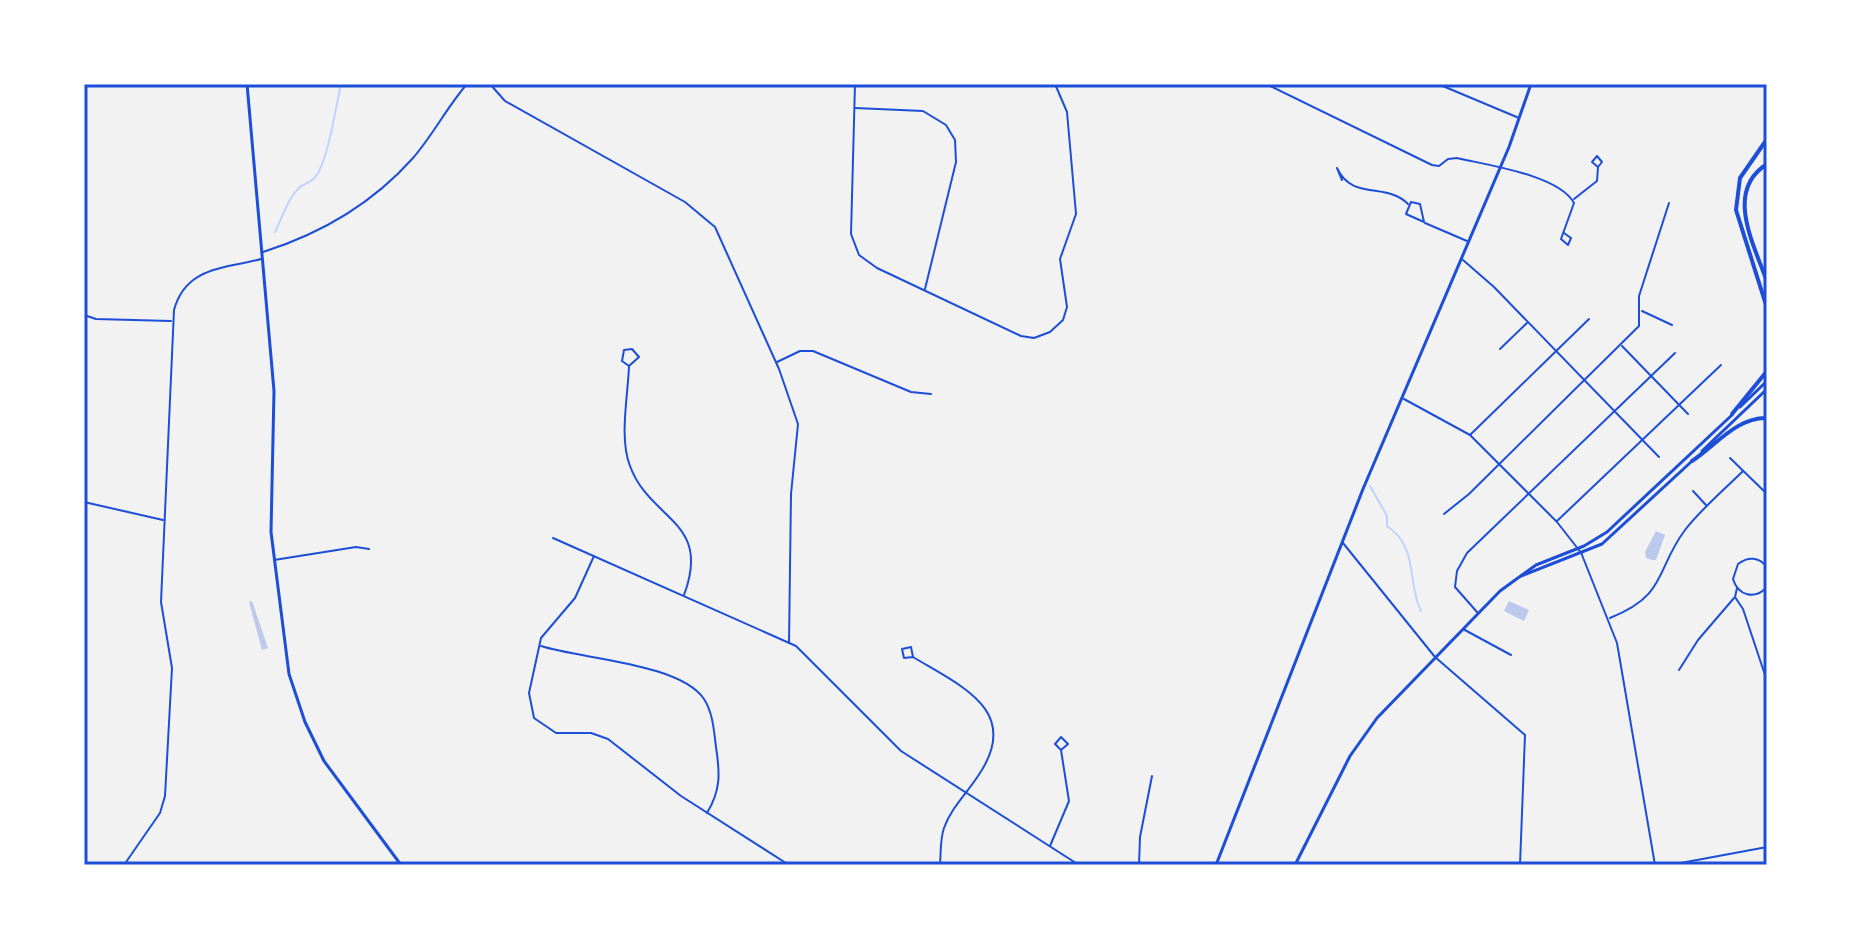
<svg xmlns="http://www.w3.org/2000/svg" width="1851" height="949" viewBox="0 0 1851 949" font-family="'Sofia Sans Condensed',sans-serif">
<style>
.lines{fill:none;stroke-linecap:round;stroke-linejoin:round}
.stream{stroke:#bfd3fe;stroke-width:2}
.building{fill:#bdc9ec}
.minor{stroke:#1d4ed8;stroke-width:2}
.tertiary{stroke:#1d4ed8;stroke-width:2}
.secondary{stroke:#1d4ed8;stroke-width:3}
.primary{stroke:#1d4ed8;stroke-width:3}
.motorway{stroke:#1d4ed8;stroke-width:4}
.neatline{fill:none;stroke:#1d4ed8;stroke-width:3}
</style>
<rect width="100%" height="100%" fill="#f2f2f2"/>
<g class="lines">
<g class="stream">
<path d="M275 232C282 218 288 198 300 187 305 183 312 182 316 176 328 160 336 106 341 84"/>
<path d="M1370 486 1387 516V526C1419 547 1407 584 1421 611"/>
<polyline points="84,860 91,865"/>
</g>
</g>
<g class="building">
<polygon points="1656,531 1665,535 1656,560 1652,560 1646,558 1645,552"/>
<polygon points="252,601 268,648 262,650 249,602"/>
<polygon points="1509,601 1529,610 1524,621 1504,611"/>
</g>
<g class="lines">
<g class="minor">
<polyline points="490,84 505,101 685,202 715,227 779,369 798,424 791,494 789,643"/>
<polyline points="855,84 851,234 859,255 877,268 1021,336 1034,338 1050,332 1063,320 1067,307 1060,259 1076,214 1067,112 1055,84"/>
<path d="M1266 84 1432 165 1439 166 1448 159 1457 158C1487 165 1559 175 1574 203L1561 239 1568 245 1571 238 1564 233"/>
<polyline points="1438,84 1519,118"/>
<polyline points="855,108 923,111 946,125 955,140 956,162 925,289"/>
<path d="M1342 180 1337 168C1352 201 1387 182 1408 204"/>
<polyline points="1574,199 1597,181 1598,167 1602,162 1597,156 1592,162 1598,167"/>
<polygon points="1411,202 1420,204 1424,222 1406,214"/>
<polyline points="1425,223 1467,241"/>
<path d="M263 252C320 234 373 203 413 158 433 135 447 107 467 84"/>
<polyline points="1463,260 1494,287 1659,457"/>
<polyline points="1642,311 1672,325"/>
<polyline points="84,315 96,319 171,321"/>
<polyline points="1622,346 1688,414"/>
<polyline points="1500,349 1527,323"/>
<polyline points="777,362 800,351 813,351 911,392 931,394"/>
<path d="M629 366 622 361 624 350 632 349 639 357 629 366C628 396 619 438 630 466 650 521 712 520 684 595"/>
<polyline points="1470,435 1589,319"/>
<polyline points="1730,458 1767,494"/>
<polyline points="1693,491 1706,505"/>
<polyline points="84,502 163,520"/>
<polyline points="1444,514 1469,494 1639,326 1639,296 1669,203"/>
<polyline points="1557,521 1721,365"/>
<polyline points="553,538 796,646 901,751 1079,865"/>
<polyline points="1343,543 1435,657 1525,735 1520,865"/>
<polyline points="1582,555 1617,643 1655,865"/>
<polyline points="594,556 575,598 541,638 529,693 534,718 556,733 591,733 608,739 681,796 789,865"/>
<polyline points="274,560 356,547 369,549"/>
<path d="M1767 567C1759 557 1748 556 1738 564L1733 579C1738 596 1755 600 1767 587"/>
<polyline points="1737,588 1735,597 1743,609 1767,681"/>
<polyline points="1477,612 1455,587 1457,571 1467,553 1675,353"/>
<path d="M1610 618C1668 595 1655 570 1685 530 1702 508 1724 490 1743 471"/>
<polyline points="1463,629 1511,655"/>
<path d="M541 646C581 659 680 663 704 699 713 713 714 731 716 747 720 773 721 790 707 813"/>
<path d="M913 657 904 658 902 649 911 647 913 657C961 686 1023 711 978 776 967 793 951 808 944 828 940 839 941 853 940 865"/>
<polyline points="1679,670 1698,640 1734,598"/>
<polyline points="1050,846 1069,801 1061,750 1055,744 1061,737 1068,744 1061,750"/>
<path d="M124 865 160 813 165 796 172 668 161 602 174 310C186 266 225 269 261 259"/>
<polyline points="653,865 665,865"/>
<polyline points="1139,865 1140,837 1152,776"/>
<polyline points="1670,865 1767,847"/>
</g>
<polyline class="tertiary" points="1404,399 1470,435 1557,522 1582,554"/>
<polyline class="secondary" points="1216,865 1363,489 1509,147 1531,84"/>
<g class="primary">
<polyline points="247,84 274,391 271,532 289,674 305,722 324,761 401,865"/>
<polyline points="1740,407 1767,381"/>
<polyline points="1702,451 1767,389"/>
<polyline points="1521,576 1602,544 1691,462"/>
<polyline points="1295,865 1350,756 1377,718 1500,591 1536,565 1584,546 1607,532 1732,415"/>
</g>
<g class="motorway">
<polyline points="1767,139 1740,178 1736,210 1767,308"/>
<path d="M1767 164C1724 191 1754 244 1767 282"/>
<polyline points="1732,414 1767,371"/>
<path d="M1692 461C1715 446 1737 417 1767 418"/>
</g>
</g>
<rect width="1851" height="949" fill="none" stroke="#ffffff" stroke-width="172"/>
<rect x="86" y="86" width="1679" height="777" class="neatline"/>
</svg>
